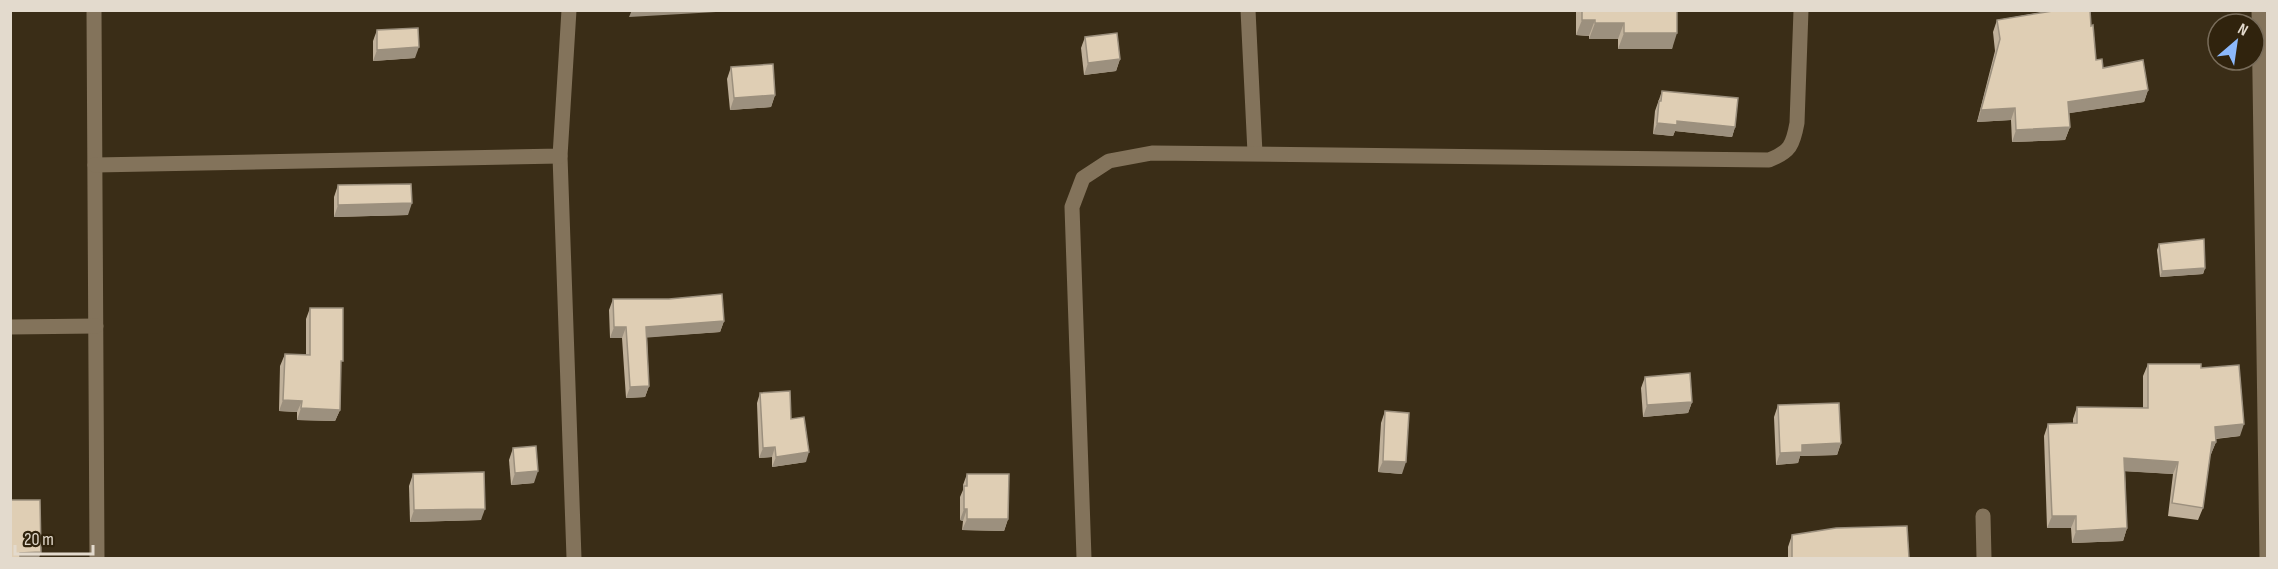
<svg xmlns="http://www.w3.org/2000/svg" width="2278" height="569" viewBox="0 0 2278 569" font-family="'Sofia Sans Condensed',sans-serif">
<style>
.lines{fill:none;stroke-linecap:round;stroke-linejoin:round}
.minor{stroke:#83735b;stroke-width:15}
.wall{fill:#c0b19b}
.shaded-wall{fill:#9c907e}
.building{fill:#dfceb4;stroke:#9c907e;stroke-width:1.5}
</style>
<rect width="100%" height="100%" fill="#3a2d17"/>
<g class="lines">
<g class="minor">
<polyline points="94,10 97,558"/>
<polyline points="1248,10 1255,153"/>
<polyline points="2259,10 2267,558"/>
<polyline points="560,156 574,558"/>
<polyline points="95,165 560,156 569,10"/>
<polyline points="10,327 96,326"/>
<polyline points="1983,516 1984,558"/>
<path d="M1084 558 1072 207 1083 178 1109 161 1152 153 1769 160C1790 152 1793 145 1797 123L1801 10"/>
</g>
</g>
<g class="wall">
<polygon points="1576,10 1677,10 1672,49 1618,49 1618,39 1589,39 1589,36 1576,35"/>
<polygon points="2055,10 2090,10 2091,26 2096,60 2103,68 2148,90 2144,102 2069,113 2070,127 2065,140 2012,142 2011,120 1977,122 1995,51 1993,32 1997,20"/>
<polygon points="377,30 415,58 373,61 373,41"/>
<polygon points="1085,37 1120,59 1116,71 1084,75 1081,48"/>
<polygon points="731,67 775,95 771,107 730,110 727,79"/>
<polygon points="1662,91 1735,127 1732,137 1675,131 1673,136 1653,134 1655,111"/>
<polygon points="338,185 408,215 334,217 334,197"/>
<polygon points="2159,244 2205,268 2203,274 2160,277 2157,250"/>
<polygon points="613,299 724,321 720,332 647,337 649,386 645,397 626,398 622,338 610,338 609,310"/>
<polygon points="310,308 341,368 340,410 335,421 297,420 297,412 279,411 280,366 285,354 306,355 306,319"/>
<polygon points="2148,364 2201,368 2240,436 2216,439 2216,442 2211,454 2210,454 2203,508 2198,520 2168,516 2173,474 2125,471 2127,528 2123,541 2072,543 2071,528 2047,528 2044,436 2048,424 2073,423 2073,419 2077,407 2143,408 2143,376"/>
<polygon points="1645,377 1692,402 1688,413 1643,417 1641,388"/>
<polygon points="760,393 791,419 806,462 772,467 772,457 759,458 757,403"/>
<polygon points="1778,405 1841,443 1837,455 1800,456 1798,463 1776,465 1774,417"/>
<polygon points="1385,411 1402,474 1378,472 1381,423"/>
<polygon points="513,448 534,483 511,485 509,460"/>
<polygon points="413,474 481,520 410,522 409,486"/>
<polygon points="967,474 1008,519 1004,531 962,530 963,521 960,520 960,497 963,490 963,485"/>
<polygon points="1792,535 1909,558 1788,558 1788,547"/>
</g>
<g class="shaded-wall">
<polygon points="632,10 717,10 716,12 629,17"/>
<polygon points="1582,20 1595,20 1589,36 1576,35"/>
<polygon points="1595,23 1624,23 1618,39 1589,39"/>
<polygon points="1624,33 1677,33 1672,49 1618,49"/>
<polygon points="419,47 415,58 373,61 377,50"/>
<polygon points="1120,59 1116,71 1084,75 1088,63"/>
<polygon points="2148,90 2144,102 2064,114 2068,102"/>
<polygon points="775,95 771,107 730,110 734,98"/>
<polygon points="2015,108 2011,120 1977,122 1981,110"/>
<polygon points="1677,121 1735,127 1732,137 1675,131 1673,136 1653,134 1657,123"/>
<polygon points="2070,127 2065,140 2012,142 2016,130"/>
<polygon points="412,203 408,215 334,217 338,205"/>
<polygon points="2205,268 2203,274 2160,277 2162,271"/>
<polygon points="724,321 720,332 642,338 646,327"/>
<polygon points="614,327 626,327 622,338 610,338"/>
<polygon points="649,386 645,397 626,398 630,387"/>
<polygon points="283,400 302,401 297,412 279,411"/>
<polygon points="1692,402 1688,413 1643,417 1647,405"/>
<polygon points="301,408 340,410 335,421 297,420"/>
<polygon points="2244,424 2240,436 2211,439 2215,427"/>
<polygon points="2212,442 2216,442 2211,454 2207,454"/>
<polygon points="1841,443 1837,455 1800,456 1798,463 1776,465 1780,453 1802,445"/>
<polygon points="775,447 772,457 759,458 763,448"/>
<polygon points="809,452 806,462 772,467 776,457"/>
<polygon points="2124,458 2178,462 2173,474 2120,471"/>
<polygon points="1383,461 1406,462 1402,474 1378,472"/>
<polygon points="538,471 534,483 511,485 515,473"/>
<polygon points="485,509 481,520 410,522 414,510"/>
<polygon points="964,509 967,509 963,521 960,520"/>
<polygon points="2052,516 2076,516 2071,528 2047,528"/>
<polygon points="967,519 1008,519 1004,531 962,530"/>
<polygon points="2127,528 2123,541 2072,543 2076,531"/>
<polygon points="41,552 39,558 18,558 20,553"/>
</g>
<g class="building">
<polygon points="1582,10 1677,10 1677,33 1624,33 1624,23 1595,23 1595,20 1582,20"/>
<polygon points="2059,10 2090,10 2091,26 2093,25 2096,60 2102,59 2103,68 2143,60 2148,90 2068,102 2070,127 2016,130 2015,108 1981,110 2000,39 1997,20"/>
<polygon points="418,28 419,47 377,50 377,30"/>
<polygon points="1117,33 1120,59 1088,63 1085,37"/>
<polygon points="773,64 775,95 734,98 731,67"/>
<polygon points="1662,91 1738,98 1735,127 1677,121 1677,125 1657,123 1659,101 1661,101"/>
<polygon points="411,184 412,203 338,205 338,185"/>
<polygon points="2204,239 2205,268 2162,271 2159,244"/>
<polygon points="722,294 724,321 646,327 649,386 630,387 626,327 614,327 613,299 669,299"/>
<polygon points="310,308 343,308 343,361 341,361 340,410 301,408 302,401 283,400 285,354 310,355"/>
<polygon points="2148,364 2201,364 2201,368 2239,365 2244,424 2215,427 2216,442 2212,442 2203,508 2172,503 2178,462 2124,458 2127,528 2076,531 2076,516 2052,516 2048,424 2077,423 2077,407 2148,408"/>
<polygon points="1690,373 1692,402 1647,405 1645,377"/>
<polygon points="790,391 791,419 804,417 809,452 776,457 775,447 763,448 760,393"/>
<polygon points="1839,403 1841,443 1802,445 1802,452 1780,453 1778,405"/>
<polygon points="1385,411 1409,413 1406,462 1383,461"/>
<polygon points="536,446 538,471 515,473 513,448"/>
<polygon points="484,472 485,509 414,510 413,474"/>
<polygon points="967,474 1009,474 1008,519 967,519 967,509 964,509 964,486 967,486"/>
<polygon points="10,500 40,500 41,552 20,553 20,558 10,558"/>
<polygon points="1907,526 1909,558 1792,558 1792,535 1836,528"/>
</g>
<rect width="2278" height="569" fill="none" stroke="#e3dacd" stroke-width="24"/>
<g transform="translate(2236 42) rotate(29)"><circle r="28" fill="#30230d" stroke="#786c5a" stroke-width="1.5"/>
<path d="M0-4.5L10 22L0 15L-10 22Z" fill="#8cb9fc"/>
<text y="-9" font-size="16" font-weight="bold" text-anchor="middle" fill="#e3dacd">N</text>
</g>
<path d="M15 545v9h78v-9" fill="none" stroke="#e3dacd" stroke-width="3"/>
<text x="24" y="545" font-size="18" fill="#e3dacd" stroke="#30230d" stroke-width="4.5" paint-order="stroke">20 m</text>
</svg>
